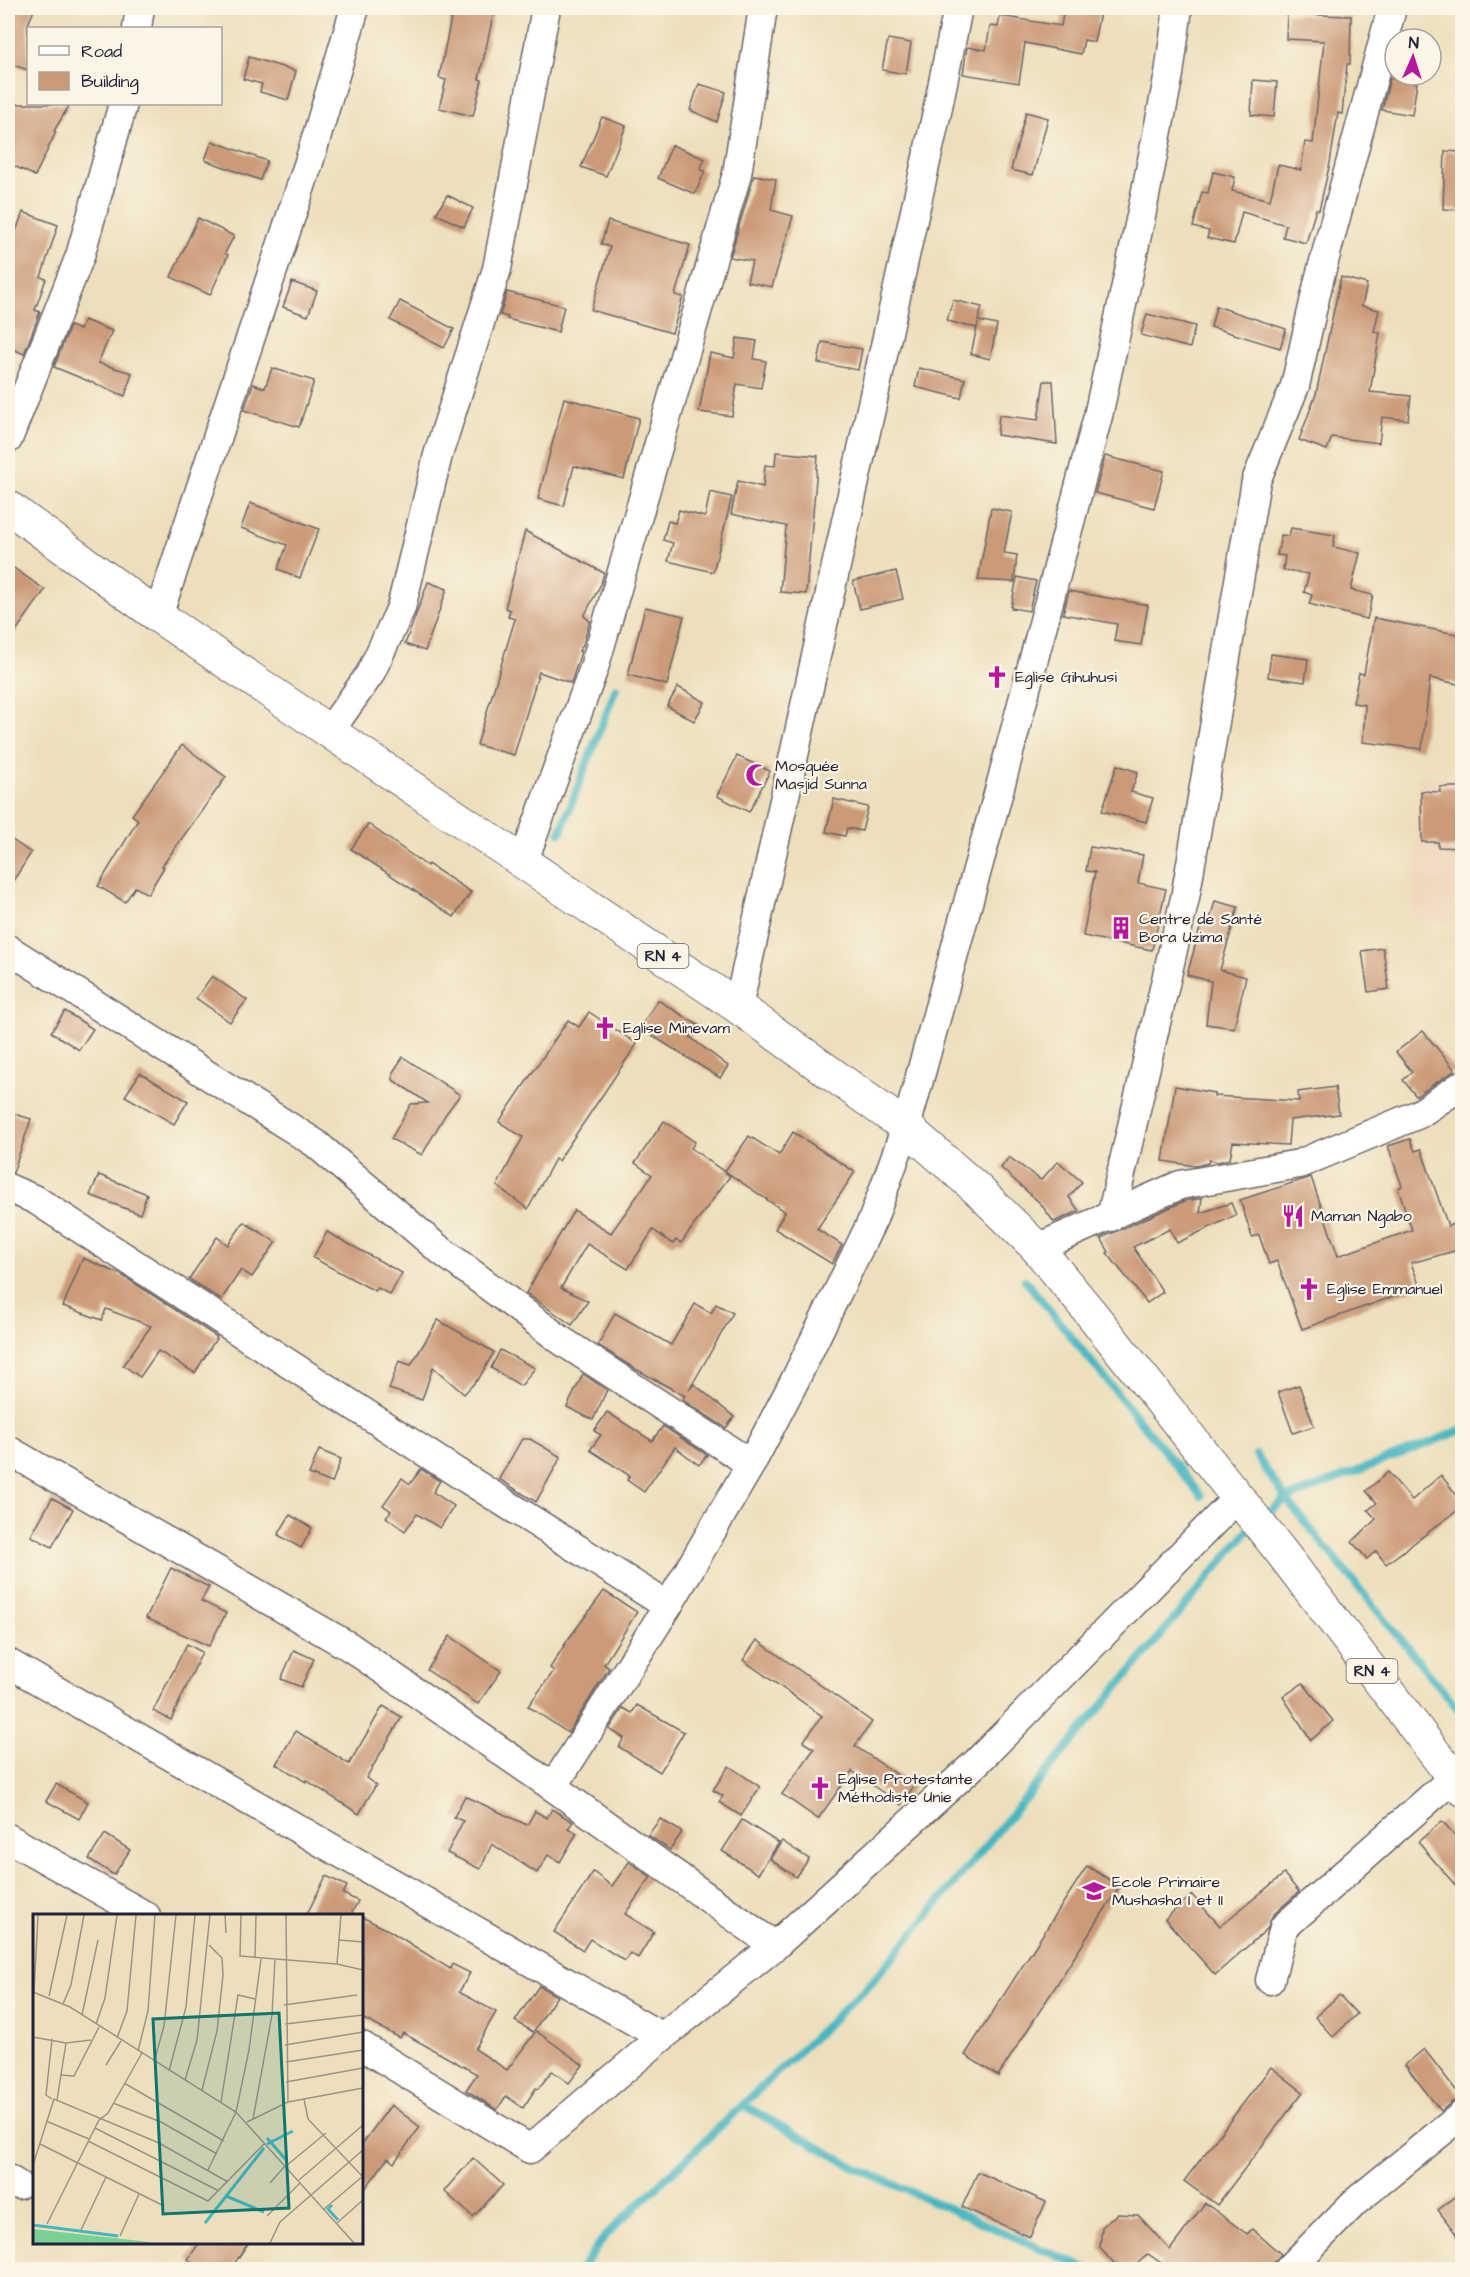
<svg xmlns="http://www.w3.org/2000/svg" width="1470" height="2277" viewBox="0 0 1470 2277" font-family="'Architects Daughter',sans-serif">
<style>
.built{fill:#efd6bc}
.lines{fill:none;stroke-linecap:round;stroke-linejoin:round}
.stream{stroke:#47b6c1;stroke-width:8}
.building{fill:#cb9a77}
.street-casing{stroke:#696468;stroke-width:31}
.primary-casing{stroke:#696468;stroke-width:35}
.street{stroke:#fff;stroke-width:28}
.primary{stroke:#fff;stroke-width:33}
.labels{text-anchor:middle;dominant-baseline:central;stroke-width:4.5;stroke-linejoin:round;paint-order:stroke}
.shield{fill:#fcf5e5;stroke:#63616e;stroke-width:1.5}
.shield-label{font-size:15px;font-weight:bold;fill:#22223b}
.poi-label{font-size:16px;fill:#22223b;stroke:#fcf5e5;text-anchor:start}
.inset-river{fill:none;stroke:#47b6c1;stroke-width:3}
.inset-road{fill:none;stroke:#9c9388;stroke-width:1.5}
.view{fill:#0f766e;fill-opacity:0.15;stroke:#0f766e;stroke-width:3}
.inset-edge{fill:none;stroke:#22223b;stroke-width:3}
</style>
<rect width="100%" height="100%" fill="#fcf5e5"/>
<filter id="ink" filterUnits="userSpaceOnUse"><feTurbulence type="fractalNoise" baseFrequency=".0167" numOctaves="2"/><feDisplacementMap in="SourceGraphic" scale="12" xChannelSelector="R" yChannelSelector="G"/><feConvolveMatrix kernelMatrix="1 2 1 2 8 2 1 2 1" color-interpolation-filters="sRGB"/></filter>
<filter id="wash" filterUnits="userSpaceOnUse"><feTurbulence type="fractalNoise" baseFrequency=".008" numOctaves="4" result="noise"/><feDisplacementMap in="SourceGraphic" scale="24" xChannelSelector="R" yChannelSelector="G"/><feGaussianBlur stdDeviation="1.35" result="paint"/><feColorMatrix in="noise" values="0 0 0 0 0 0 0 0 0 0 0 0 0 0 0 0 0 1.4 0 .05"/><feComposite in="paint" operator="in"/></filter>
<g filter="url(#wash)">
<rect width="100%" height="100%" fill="#eddfbc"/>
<polygon class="built" points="1419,776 1462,779 1462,922 1413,920"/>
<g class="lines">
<g class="stream">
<polyline points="560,833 616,688"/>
<polyline points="1025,1280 1201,1496"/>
<polyline points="1256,1455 1286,1499 1462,1714"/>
<polyline points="1264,1516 1286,1499 1462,1430"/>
<polyline points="743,2105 854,2167 1090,2270"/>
<polyline points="580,2270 606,2235 872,1982 1250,1528"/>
</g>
</g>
<g id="blocks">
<g class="building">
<polygon points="12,8 35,8 28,24 28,70 13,65 10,75 8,74 8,16"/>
<polygon points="453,8 474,8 494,12 479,79 482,80 473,116 439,108 446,80 439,78"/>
<polygon points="1064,8 1101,8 1094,42 1084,40 1081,54 1025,43 1019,83 963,74 967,47 986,50 990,26 998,27 1000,16 1061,26"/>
<polygon points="1287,14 1351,16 1350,64 1347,64 1342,114 1338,113 1330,163 1319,210 1316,209 1306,243 1283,237 1286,225 1242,212 1234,244 1207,238 1209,231 1193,227 1202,192 1208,193 1213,172 1235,177 1232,191 1270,200 1278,165 1301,170 1305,142 1313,143 1324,41 1286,39"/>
<polygon points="888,39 911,43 906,74 882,70"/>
<polygon points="249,57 296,71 288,100 260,92 262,84 243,79"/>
<polygon points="1390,78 1417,83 1412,115 1382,110"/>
<polygon points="1253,80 1277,82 1274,117 1251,115"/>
<polygon points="699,84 726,92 717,122 690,110"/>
<polygon points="17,104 70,104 54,131 56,132 35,176 8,163 8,123"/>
<polygon points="1026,112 1048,118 1033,175 1011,170"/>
<polygon points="602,117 626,126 606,176 581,167"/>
<polygon points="212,141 267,161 260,180 205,160"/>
<polygon points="672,145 705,159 700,170 705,171 695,194 658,178"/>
<polygon points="1445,151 1462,152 1462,210 1443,209"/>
<polygon points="754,175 776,179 771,210 793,216 772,287 747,282 752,261 730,257"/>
<polygon points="447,195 473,208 464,227 436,214"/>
<polygon points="23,212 58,225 41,277 46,279 35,310 40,312 24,354 8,347 8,241 12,242"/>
<polygon points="198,218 234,236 225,253 228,255 210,295 171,277"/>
<polygon points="608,221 690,245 675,295 683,297 672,333 591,310 610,247 601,244"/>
<polygon points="1341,277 1367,284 1362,306 1379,310 1374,332 1380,333 1370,392 1411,396 1408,420 1382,417 1379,443 1332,437 1327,450 1299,440 1316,394"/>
<polygon points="292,282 317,291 308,316 283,307"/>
<polygon points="507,292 564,306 558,332 507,319 508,317 500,315"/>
<polygon points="953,300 982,307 978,321 997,325 990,359 971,354 978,323 977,328 947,321"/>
<polygon points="400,301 454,329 444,348 390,320"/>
<polygon points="1216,306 1286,329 1280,348 1211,327"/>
<polygon points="1147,314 1195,326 1190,348 1141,335"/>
<polygon points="84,320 112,331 98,363 132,373 125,396 54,367 70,326 80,330"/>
<polygon points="737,338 757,341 754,359 766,361 761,388 737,384 732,416 699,412 710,353 734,358"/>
<polygon points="822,342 862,349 858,370 818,363"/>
<polygon points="272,368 314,381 299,427 244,410 253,384 265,388"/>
<polygon points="919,368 965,379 961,398 915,387"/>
<polygon points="1044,381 1053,381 1057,444 997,435 999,415 1038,420"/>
<polygon points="564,398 639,418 624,479 574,466 564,506 538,499"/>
<polygon points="776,452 818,456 806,594 780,592 786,526 731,514 738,481 763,487 765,465 775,466"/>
<polygon points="1105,456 1164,471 1154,508 1095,493"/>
<polygon points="710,492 732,497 713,572 668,561 673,543 663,540 668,521 675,523 679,510 705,517"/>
<polygon points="250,503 319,529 300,578 278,569 287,545 241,528"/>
<polygon points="991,508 1012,512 1004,553 1017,555 1014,582 978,580"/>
<polygon points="1291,528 1335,535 1333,547 1360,553 1351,590 1373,595 1367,619 1309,604 1312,595 1304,592 1309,574 1283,570 1285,556 1277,555 1281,535 1289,536"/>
<polygon points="525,531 604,573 601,584 584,616 590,621 583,645 579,651 581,652 571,683 539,672 514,755 477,745 515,619 508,617 510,610 505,608"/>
<polygon points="8,564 45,590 8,642"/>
<polygon points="896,571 903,599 860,609 853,581"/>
<polygon points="1017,577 1036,581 1029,611 1011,608"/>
<polygon points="428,582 447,589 425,651 405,644"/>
<polygon points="1069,591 1148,605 1141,645 1114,641 1117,624 1063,614"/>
<polygon points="645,607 684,616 667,685 628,675"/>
<polygon points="1374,618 1462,635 1462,685 1430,678 1422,749 1363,742 1365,705 1353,703 1359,673 1364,674"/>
<polygon points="1271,654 1308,659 1305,682 1268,677"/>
<polygon points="678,687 705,702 694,721 667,706"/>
<polygon points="182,745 226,777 162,866 164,867 148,894 135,887 125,902 98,886 138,820 132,815"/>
<polygon points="737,756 770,771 749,812 717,796"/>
<polygon points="1117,765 1138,772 1131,792 1153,798 1146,822 1102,811"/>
<polygon points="1440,787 1462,787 1462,848 1438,847 1438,842 1422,842 1421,791 1440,792"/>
<polygon points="834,799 868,807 862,831 847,828 845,836 826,832"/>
<polygon points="368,824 427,866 428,864 471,892 454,917 351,849"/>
<polygon points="8,837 31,853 8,889"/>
<polygon points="1090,847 1143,855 1138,883 1166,889 1152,950 1083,936 1095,872 1086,871"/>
<polygon points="1215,901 1238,907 1220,970 1246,977 1234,1028 1206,1024 1211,981 1187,975 1201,925 1208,927"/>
<polygon points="1383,948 1389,989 1368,992 1362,951"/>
<polygon points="212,976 247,1000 230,1022 196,998"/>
<polygon points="658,1000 698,1025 690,1037 728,1066 720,1078 640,1028"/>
<polygon points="65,1011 93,1029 79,1050 51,1032"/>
<polygon points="589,1012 637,1044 558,1161 555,1159 528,1209 497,1186 523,1137 499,1122 568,1020 579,1027"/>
<polygon points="1423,1031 1455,1070 1416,1096 1403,1080 1412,1072 1396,1052"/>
<polygon points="403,1057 460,1095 445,1115 422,1155 391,1139 411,1104 428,1103 393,1080 393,1072"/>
<polygon points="140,1073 188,1101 174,1124 125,1096"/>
<polygon points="1175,1086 1214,1093 1214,1096 1299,1101 1298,1092 1335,1087 1339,1114 1290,1120 1288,1145 1233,1142 1230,1159 1217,1162 1209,1160 1208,1163 1195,1166 1163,1161"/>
<polygon points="8,1112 31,1119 13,1173 8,1172"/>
<polygon points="664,1121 695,1142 691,1148 730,1176 681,1243 676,1240 673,1244 653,1230 628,1269 587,1244 561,1288 588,1301 572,1325 526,1293 574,1210 611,1233 652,1175 635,1163"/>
<polygon points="793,1132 855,1172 817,1229 842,1245 832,1264 775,1229 785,1212 725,1171 749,1136 779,1155"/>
<polygon points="1410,1139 1415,1151 1421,1149 1448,1226 1462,1221 1462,1249 1411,1263 1420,1287 1302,1329 1277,1261 1269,1264 1259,1235 1252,1237 1240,1200 1311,1177 1338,1256 1412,1230 1398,1188 1402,1186 1388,1146"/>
<polygon points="1009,1157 1041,1180 1058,1161 1082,1182 1069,1197 1079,1211 1054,1222 1040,1203 1001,1168"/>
<polygon points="99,1175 147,1194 140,1214 90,1195"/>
<polygon points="1202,1198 1200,1213 1231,1203 1236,1215 1177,1243 1170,1229 1133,1247 1163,1292 1147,1303 1107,1253 1109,1252 1101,1238 1185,1201"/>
<polygon points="244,1222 276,1242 252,1277 241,1270 221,1300 189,1279 217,1237 228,1245"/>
<polygon points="327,1232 402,1273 390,1295 378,1288 375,1291 313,1258"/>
<polygon points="83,1258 122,1275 217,1337 195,1373 158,1351 140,1377 123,1365 151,1326 106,1309 102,1320 63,1306"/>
<polygon points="695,1304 711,1313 716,1304 733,1313 689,1390 694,1384 734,1417 726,1428 682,1400 685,1396 632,1367 598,1345 615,1313 671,1345"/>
<polygon points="438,1320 494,1352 479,1378 464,1394 433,1367 422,1400 389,1389 399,1361 411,1365"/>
<polygon points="500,1350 535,1368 521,1386 491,1368"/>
<polygon points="583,1374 607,1390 593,1420 567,1407"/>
<polygon points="1299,1385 1314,1426 1293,1433 1278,1392"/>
<polygon points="607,1412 652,1441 663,1426 707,1455 699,1465 675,1447 644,1492 627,1480 630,1476 590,1450 601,1435 594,1431"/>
<polygon points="522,1439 530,1439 561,1457 536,1502 499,1479"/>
<polygon points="319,1450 341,1459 332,1483 309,1474"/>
<polygon points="421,1469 440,1481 433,1492 454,1506 440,1528 417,1514 405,1531 386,1517 391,1511 383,1505 402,1478 410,1484"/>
<polygon points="1388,1472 1412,1500 1441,1475 1462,1502 1462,1507 1386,1564 1376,1551 1367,1559 1352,1542 1376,1519 1368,1510 1377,1503 1366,1491"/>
<polygon points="52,1498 73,1509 52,1547 31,1536"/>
<polygon points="290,1515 312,1528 301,1548 278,1535"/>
<polygon points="171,1568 209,1587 201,1601 226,1613 209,1646 146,1618"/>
<polygon points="604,1591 637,1612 604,1664 609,1668 568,1733 528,1706 554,1671 550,1668 567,1641"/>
<polygon points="450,1636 501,1671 478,1704 427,1670"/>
<polygon points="757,1640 872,1722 855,1746 914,1786 901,1805 852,1771 818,1819 782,1794 814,1749 803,1742 822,1716 743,1660"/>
<polygon points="187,1644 202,1652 171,1720 153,1711"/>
<polygon points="294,1650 314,1659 301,1687 281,1679"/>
<polygon points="1303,1683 1333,1721 1311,1740 1283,1697"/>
<polygon points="637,1705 684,1732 660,1772 619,1747 624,1738 609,1729 623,1708 632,1713"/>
<polygon points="383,1706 402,1717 366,1778 376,1785 359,1814 306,1780 306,1782 276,1764 296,1731 349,1764"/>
<polygon points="729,1766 760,1787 741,1816 719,1802 723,1796 713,1790"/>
<polygon points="56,1784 88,1802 79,1819 46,1801"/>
<polygon points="465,1796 527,1825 535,1811 547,1818 552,1809 573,1822 568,1828 577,1833 560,1862 548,1855 537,1873 492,1844 480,1869 447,1853 463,1821 454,1817"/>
<polygon points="660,1819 682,1832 670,1850 648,1835"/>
<polygon points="742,1820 779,1843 758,1874 722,1851"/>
<polygon points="1442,1821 1462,1843 1462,1893 1418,1842"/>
<polygon points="105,1834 130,1850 114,1875 89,1859"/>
<polygon points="782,1841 809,1859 796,1877 770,1859"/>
<polygon points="629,1862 651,1877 625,1914 654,1932 638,1958 630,1953 625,1961 590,1939 583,1950 554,1932 593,1872 612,1886"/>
<polygon points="1087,1866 1120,1886 998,2076 965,2055"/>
<polygon points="1284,1874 1299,1892 1273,1915 1267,1929 1215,1975 1165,1919 1192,1895 1220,1926"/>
<polygon points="326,1876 347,1886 343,1894 358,1901 350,1916 306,1916"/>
<polygon points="362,1917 390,1931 450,1969 452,1964 470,1973 459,1992 496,2012 475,2049 507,2070 536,2031 583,2065 569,2083 552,2071 538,2089 536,2088 523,2108 506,2096 497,2110 466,2090 477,2074 403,2033 400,2038 362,2018"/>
<polygon points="539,1986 557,1996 533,2032 515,2021"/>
<polygon points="1339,1995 1357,2014 1333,2037 1315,2017"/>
<polygon points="1424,2049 1462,2098 1452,2102 1441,2111 1405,2065"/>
<polygon points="1271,2067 1303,2092 1217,2205 1184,2181"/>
<polygon points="391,2105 420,2127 394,2163 388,2158 362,2193 362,2144"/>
<polygon points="473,2158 503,2185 473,2217 444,2191"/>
<polygon points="978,2172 1046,2202 1030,2237 962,2207"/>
<polygon points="1462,2192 1462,2242 1438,2210"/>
<polygon points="1205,2203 1247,2234 1252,2229 1281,2254 1268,2270 1156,2270 1161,2263 1148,2254 1135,2266 1114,2264 1100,2248 1102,2227 1117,2214 1138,2215 1170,2250"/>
<polygon points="200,2242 249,2242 230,2270 203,2270 188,2259"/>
</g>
</g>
</g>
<g filter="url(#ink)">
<use href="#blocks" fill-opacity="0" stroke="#696468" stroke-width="1.5"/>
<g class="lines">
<g class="street-casing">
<g id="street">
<polyline points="137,28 140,8"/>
<polyline points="8,439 80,256 123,104"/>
<polyline points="158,616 309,162 355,8"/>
<polyline points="329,732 370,674 401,608 438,455 497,269 546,8"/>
<polyline points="523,863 594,668 737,174 763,8"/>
<polyline points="8,949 315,1143 435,1246 562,1341 751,1464"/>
<polyline points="738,1007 937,112 958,8"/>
<polyline points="8,1188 36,1200 456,1472 668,1606"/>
<polyline points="1111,1217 1185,898 1256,481 1295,386 1319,280 1392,8"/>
<polyline points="1037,1248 1180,1185 1299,1164 1419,1114 1462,1085"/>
<polyline points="8,1450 350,1647 553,1787 775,1946"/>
<polyline points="8,1663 662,2037"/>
<polyline points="553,1787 668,1606 751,1464 795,1380 873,1219 906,1127 1000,787 1098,416 1141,216 1169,74 1178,8"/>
<polyline points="8,1838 146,1916"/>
<polyline points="1270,1980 1284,1927 1453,1778"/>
<polyline points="362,2046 530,2149 662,2037 775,1946 977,1762 1237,1498"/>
<polyline points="8,2179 18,2185"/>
<polyline points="1288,2270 1355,2202 1462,2115"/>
</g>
</g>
<g class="primary-casing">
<polyline id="primary" points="8,507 158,616 738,1007 906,1127 977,1189 1037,1248 1094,1317 1282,1553 1462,1789"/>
</g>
<use href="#street" class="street"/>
<use href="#primary" class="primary"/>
</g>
</g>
<defs>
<g id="church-bare" transform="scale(1.8)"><path d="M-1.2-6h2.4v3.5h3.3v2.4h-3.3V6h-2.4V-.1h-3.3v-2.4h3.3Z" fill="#b5179e" stroke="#fcf5e5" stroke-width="2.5" paint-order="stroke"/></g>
<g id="mosque-bare" transform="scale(1.8)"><path d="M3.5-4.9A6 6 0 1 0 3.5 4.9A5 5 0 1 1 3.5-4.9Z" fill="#b5179e" stroke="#fcf5e5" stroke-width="2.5" paint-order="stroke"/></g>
<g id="building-bare" transform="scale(1.8)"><path d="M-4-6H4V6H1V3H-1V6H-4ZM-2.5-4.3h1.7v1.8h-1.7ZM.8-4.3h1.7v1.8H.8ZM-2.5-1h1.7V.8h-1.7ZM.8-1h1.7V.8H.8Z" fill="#b5179e" stroke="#fcf5e5" stroke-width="2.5" paint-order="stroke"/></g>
<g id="restaurant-bare" transform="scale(1.8)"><path d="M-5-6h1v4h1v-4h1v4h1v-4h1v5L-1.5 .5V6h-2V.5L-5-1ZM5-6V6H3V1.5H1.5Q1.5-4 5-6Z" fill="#b5179e" stroke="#fcf5e5" stroke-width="2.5" paint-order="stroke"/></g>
<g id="school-bare" transform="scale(1.8)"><path d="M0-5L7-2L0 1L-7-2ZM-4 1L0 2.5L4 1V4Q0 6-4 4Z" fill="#b5179e" stroke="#fcf5e5" stroke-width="2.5" paint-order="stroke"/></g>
</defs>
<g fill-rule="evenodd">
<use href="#church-bare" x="997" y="677"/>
<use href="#mosque-bare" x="757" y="775"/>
<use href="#building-bare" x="1121" y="928"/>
<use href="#church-bare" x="605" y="1028"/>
<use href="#restaurant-bare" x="1293" y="1216"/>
<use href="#church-bare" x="1309" y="1289"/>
<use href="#church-bare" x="820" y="1788"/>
<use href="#school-bare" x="1094" y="1891"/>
</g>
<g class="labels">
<g class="shield">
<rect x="637.5" y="944" width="51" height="24" rx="4.5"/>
<rect x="1346.5" y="1659" width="51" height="24" rx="4.5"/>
</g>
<g class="shield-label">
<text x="663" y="956">RN 4</text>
<text x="1372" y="1671">RN 4</text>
</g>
<g class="poi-label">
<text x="1015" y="677">Eglise Gihuhusi</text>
<text x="775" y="766">Mosquée<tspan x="775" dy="18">Masjid Sunna</tspan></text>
<text x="1139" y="919">Centre de Santé<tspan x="1139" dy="18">Bora Uzima</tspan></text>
<text x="623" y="1028">Eglise Minevam</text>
<text x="1311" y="1216">Maman Ngabo</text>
<text x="1327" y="1289">Eglise Emmanuel</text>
<text x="838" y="1779">Eglise Protestante<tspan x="838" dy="18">Méthodiste Unie</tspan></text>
<text x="1112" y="1882">Ecole Primaire<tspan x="1112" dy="18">Mushasha I et II</tspan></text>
</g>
</g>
<g transform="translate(33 1914)">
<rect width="330" height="330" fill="#eddfbc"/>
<path d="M0 315 108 327 120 329H0Z" fill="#7ad196"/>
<path class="inset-river" d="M234 224 254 247M234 230 260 217M193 282 231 298M299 291 295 295 305 306M172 309 231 234M0 311 85 322"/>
<path class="inset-road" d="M192 1 193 19M208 1 207 42 304 50 330 56M253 1 255 188M306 26 330 28M222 44 223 1M304 50 308 1M0 78 37 93 203 198 321 329M1 78 5 1M16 82 34 1M30 90 38 71 51 1M251 91 324 81M49 101 65 26M63 110 72 84 84 1M252 110 330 101M0 123 33 129 58 126M84 124 94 97 103 1M19 125 13 181 19 185M252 131 330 118M105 137 115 97 122 1M121 148 131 112 143 1M253 148 330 136M73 151 88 127M136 157 153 93 162 1M27 161 41 162 66 113M152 166 164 126 177 1M253 168 330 154M91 169 191 227M169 176 184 117 190 61 189 44 176 31M271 185 275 205 330 263M24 186 33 129M188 188 205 81 222 85M80 189 128 208 184 240M220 205 239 101 242 45M13 207 56 225M214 208 255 188 330 174M62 214 186 277M55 227 175 287 232 229M7 230 131 292M0 251 21 185 126 229 195 268M253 252 293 219M175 256 203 198 216 136 228 45M266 266 330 211M237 269 252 252M291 295 330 262M234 302 267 269M304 309 330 286M14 310 66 206 75 199 109 139M48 316 73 263M87 322 106 280M237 329 247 308 330 236"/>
<path class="view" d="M246 99 256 294 130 300 120 105Z"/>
<rect width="330" height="330" class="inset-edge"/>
</g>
<rect width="1470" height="2277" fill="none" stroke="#fcf5e5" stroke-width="30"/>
<rect x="27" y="27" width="195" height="78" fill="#fcf5e5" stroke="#a5a1a1" stroke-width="1.5"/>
<rect x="39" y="46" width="30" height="9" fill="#ffffff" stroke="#a5a1a1" stroke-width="1.5"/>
<text x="81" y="57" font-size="18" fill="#22223b">Road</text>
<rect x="39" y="72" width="30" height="18" fill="#cb9a77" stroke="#a5a1a1" stroke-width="1.5"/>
<text x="81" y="87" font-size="18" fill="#22223b">Building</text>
<g transform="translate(1413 57) rotate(3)"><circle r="28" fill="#fcf5e5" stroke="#a5a1a1" stroke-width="1.5"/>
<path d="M0-4.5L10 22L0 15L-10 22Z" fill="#b5179e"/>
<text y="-9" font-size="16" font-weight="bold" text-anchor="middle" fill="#22223b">N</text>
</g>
</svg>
